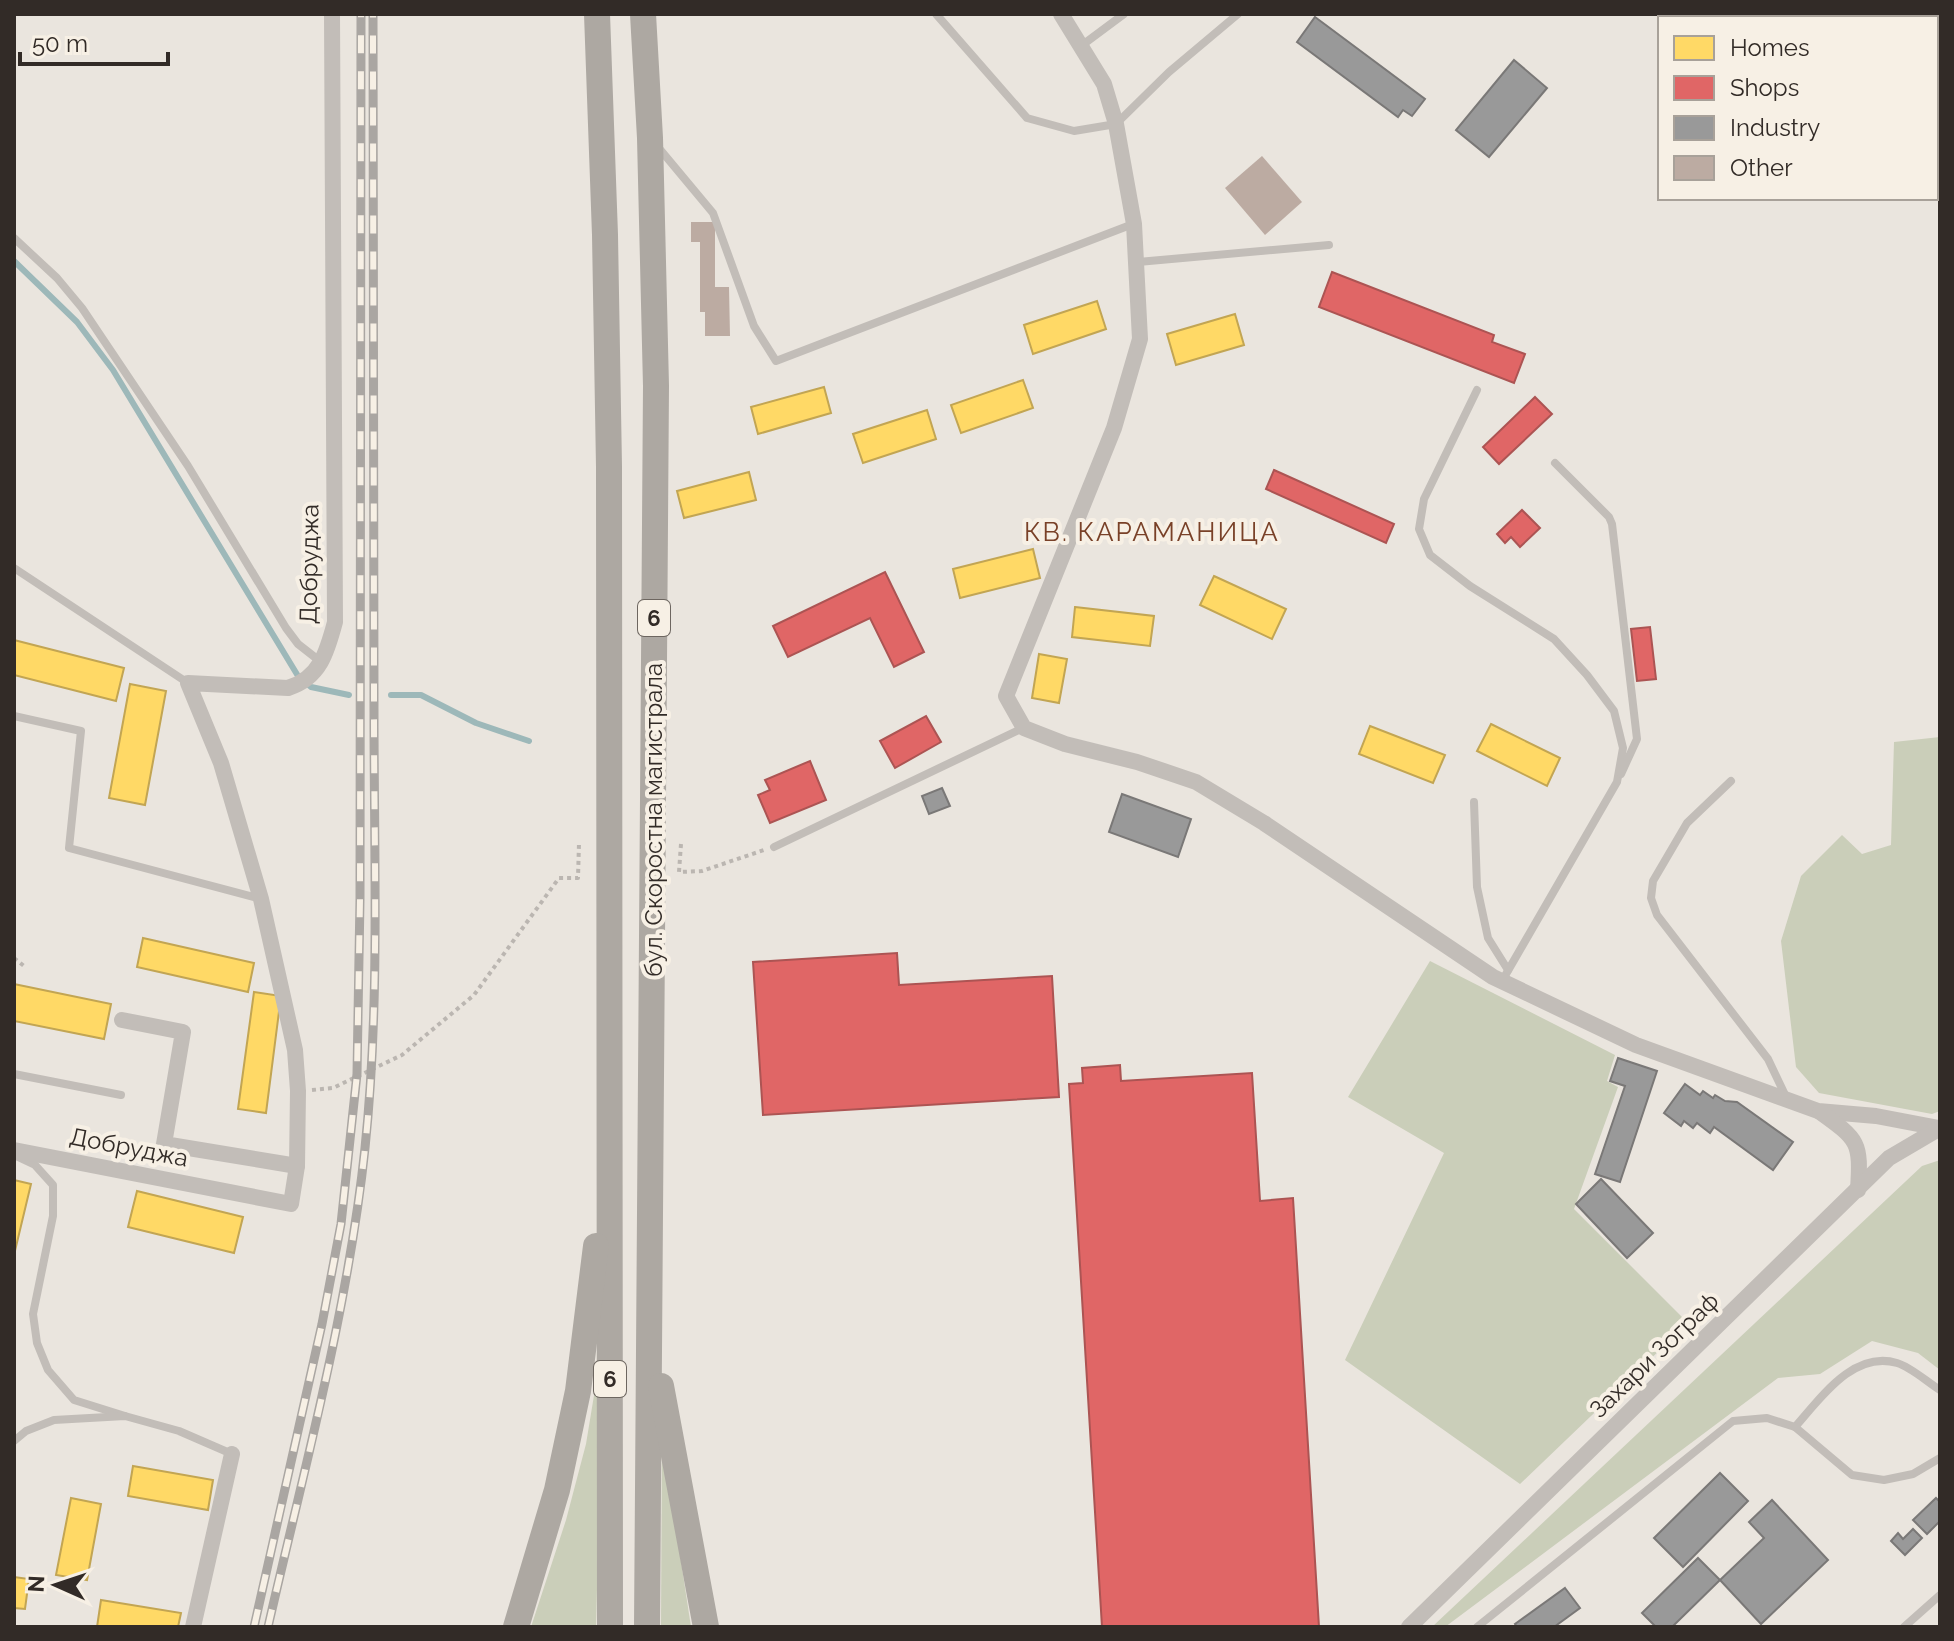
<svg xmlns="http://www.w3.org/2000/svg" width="1954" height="1641" viewBox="0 0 1954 1641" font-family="Raleway,sans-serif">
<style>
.green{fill:#caceb9}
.homes{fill:#ffd966;stroke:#c2a553;stroke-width:2}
.shops{fill:#e06666;stroke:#ac5453;stroke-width:2}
.industry{fill:#999;stroke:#7a7877;stroke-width:2}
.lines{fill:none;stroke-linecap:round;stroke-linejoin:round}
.stream{stroke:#9db8b9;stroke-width:6}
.building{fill:#bcaba2}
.path{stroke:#bbb6b1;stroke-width:4;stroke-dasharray:4 4;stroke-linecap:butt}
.service{stroke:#c2bdb8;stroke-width:8}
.minor{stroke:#c2bdb8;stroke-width:16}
.trunk{stroke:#ada8a2;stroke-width:26}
.rail-casing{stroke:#aaa6a2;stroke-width:9}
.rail{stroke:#f7f0e5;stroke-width:6;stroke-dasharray:18;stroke-linecap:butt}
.labels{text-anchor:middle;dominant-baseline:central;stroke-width:8;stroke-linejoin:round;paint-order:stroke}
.shield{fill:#f7f0e5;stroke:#6d6660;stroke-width:2}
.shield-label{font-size:22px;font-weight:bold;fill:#322b27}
.street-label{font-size:24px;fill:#322b27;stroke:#f7f0e5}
.neighbourhood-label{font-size:26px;letter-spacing:2px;fill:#794128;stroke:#f7f0e5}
</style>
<rect width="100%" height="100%" fill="#eae5de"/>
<g class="green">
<polygon points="1940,737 1940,1111 1932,1114 1819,1093 1796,1067 1781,941 1801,876 1842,835 1862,854 1891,845 1894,742"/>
<polygon points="1430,961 1615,1055 1607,1081 1618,1087 1574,1209 1688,1323 1520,1484 1345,1360 1444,1153 1348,1097"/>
<polygon points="1940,1160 1940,1370 1918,1353 1872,1341 1820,1374 1778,1378 1445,1627 1432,1627 1922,1166"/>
<polygon points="603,1364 596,1627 531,1627 566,1520 586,1444 599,1365"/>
<polygon points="662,1437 691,1627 661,1627"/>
</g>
<g class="homes">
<polygon points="1097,301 1106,329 1033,354 1024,325"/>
<polygon points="1235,314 1244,345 1176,365 1167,334"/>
<polygon points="1023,380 1033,408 961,433 951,405"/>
<polygon points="824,387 831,413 758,434 751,407"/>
<polygon points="927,410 936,439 863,463 853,434"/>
<polygon points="749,472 756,500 684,518 677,491"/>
<polygon points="1033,549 1040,578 960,598 953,569"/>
<polygon points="1214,576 1286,609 1272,639 1200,605"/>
<polygon points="1075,607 1154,616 1150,646 1072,637"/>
<polygon points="14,640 124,668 116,701 14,675"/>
<polygon points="1039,654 1067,659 1059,703 1032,698"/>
<polygon points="130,684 166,691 145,805 109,798"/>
<polygon points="1491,724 1560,758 1547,786 1477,751"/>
<polygon points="1370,726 1445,755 1433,783 1359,754"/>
<polygon points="143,938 254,963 248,992 137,967"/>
<polygon points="14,984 111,1004 104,1039 14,1021"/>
<polygon points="254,992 281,996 266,1113 238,1109"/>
<polygon points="14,1180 31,1184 14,1255"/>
<polygon points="137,1191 243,1217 234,1253 128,1227"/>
<polygon points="133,1466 213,1480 208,1510 128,1496"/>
<polygon points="71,1498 101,1504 87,1580 56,1575"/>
<polygon points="14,1577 29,1579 25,1609 14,1608"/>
<polygon points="101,1600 181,1613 178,1627 97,1627"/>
</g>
<g class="shops">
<polygon points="1332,272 1494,335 1492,342 1525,354 1514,383 1319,307"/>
<polygon points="1535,397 1552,414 1499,464 1483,447"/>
<polygon points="1274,470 1394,524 1386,543 1266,489"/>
<polygon points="1522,510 1540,528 1520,547 1511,537 1505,543 1497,534"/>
<polygon points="885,572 924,652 894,667 870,618 788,657 773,626"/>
<polygon points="1650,627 1656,679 1637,681 1631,629"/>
<polygon points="926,716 941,742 895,768 880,741"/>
<polygon points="810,761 826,800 770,823 758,795 770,790 765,780"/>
<polygon points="897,953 899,985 1052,976 1059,1097 763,1115 753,962"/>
<polygon points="1120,1065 1121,1081 1252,1073 1260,1201 1293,1198 1319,1627 1102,1627 1069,1084 1083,1083 1082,1068"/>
</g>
<g class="industry">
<polygon points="1735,14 1790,14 1787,18 1732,18"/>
<polygon points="1315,17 1425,99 1412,116 1403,110 1398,117 1297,42"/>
<polygon points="1514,60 1547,88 1489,157 1456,130"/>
<polygon points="942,788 950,806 929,814 922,796"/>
<polygon points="1122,794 1191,819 1178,857 1109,832"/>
<polygon points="1618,1058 1657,1071 1620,1182 1595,1174 1625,1086 1610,1081"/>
<polygon points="1685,1084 1700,1095 1703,1091 1713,1098 1715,1095 1725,1101 1737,1102 1793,1142 1773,1170 1714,1127 1710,1133 1697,1123 1693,1128 1684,1121 1681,1126 1664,1113"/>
<polygon points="1601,1179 1653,1233 1627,1258 1576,1204"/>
<polygon points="1720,1473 1748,1501 1683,1567 1654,1538"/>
<polygon points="1936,1498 1940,1502 1940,1521 1927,1534 1913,1520"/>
<polygon points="1772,1500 1828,1560 1761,1624 1720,1580 1764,1538 1749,1522"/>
<polygon points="1913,1529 1922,1538 1905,1555 1891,1541 1898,1533 1903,1539"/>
<polygon points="1698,1558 1720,1580 1672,1627 1656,1627 1642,1613"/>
<polygon points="1565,1588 1580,1608 1554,1627 1517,1627 1515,1624"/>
</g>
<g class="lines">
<g class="stream">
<polyline points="14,261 77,322 113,370 298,676 311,687 349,695"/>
<polyline points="391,695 421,695 476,723 529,741"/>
</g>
</g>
<g class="building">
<polygon points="1262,156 1302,202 1265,235 1225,188"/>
<polygon points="691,222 715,222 715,287 729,287 730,336 705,336 705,312 700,312 700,242 691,242"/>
</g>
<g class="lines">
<g class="path">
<polyline points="681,844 679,872 702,871 764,850"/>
<polyline points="14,958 24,966"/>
<polyline points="312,1090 333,1088 402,1055 474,995 559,878 578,878 579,843"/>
</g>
<g class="service">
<polyline points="936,14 1027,118 1074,131 1116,124 1169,72 1238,14"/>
<polyline points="1081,46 1124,14"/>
<polyline points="658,147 713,213 754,326 776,361 1133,224"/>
<polyline points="14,238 57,278 82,308 188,466 286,628 298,644 321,662"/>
<polyline points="1138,262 1329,245"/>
<polyline points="1477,390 1424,499 1419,529 1430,555 1470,586 1554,639 1587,675 1614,711 1623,748 1617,782 1502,981"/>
<polyline points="1555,463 1609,517 1612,524 1637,739 1621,774"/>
<polyline points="14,568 188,683"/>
<polyline points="14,716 81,731 69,848 261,899"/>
<polyline points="1731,781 1687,823 1653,881 1651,898 1657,915 1768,1059 1787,1099"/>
<polyline points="1474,802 1477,887 1488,938 1508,970"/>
<polyline points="774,847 1023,728"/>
<polyline points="14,1074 121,1095"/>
<polyline points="18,1157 35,1165 53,1185 53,1216 33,1314 37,1343 48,1370 74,1400 125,1416"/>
<path d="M1795 1427C1820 1399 1853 1350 1897 1363 1911 1367 1927 1382 1940 1390"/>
<polyline points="14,1441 26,1431 54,1420 125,1416 179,1431 232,1454"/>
<polyline points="1477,1627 1733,1421 1767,1418 1795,1427 1852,1475 1884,1480 1913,1474 1940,1458"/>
<polyline points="1904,1627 1940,1595"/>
</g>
<g class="minor">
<polyline points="1061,14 1104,84 1116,124 1134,224 1140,339 1114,428 1006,696 1024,728 1065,744 1137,762 1196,782 1264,823 1493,977 1636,1045 1818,1111 1876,1116 1939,1128"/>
<polyline points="122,1020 183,1032 164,1144 297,1166"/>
<path d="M1820 1112C1859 1140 1861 1142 1858 1190"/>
<path d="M14 1150 291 1204 297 1166 298 1091 295 1050 261 899 221 763 188 683 288 688C320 678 327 652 335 622L332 14"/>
<polyline points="193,1627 232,1454"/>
<polyline points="1409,1627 1889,1158 1940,1128"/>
</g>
<g class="trunk">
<polyline points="597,14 605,235 609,467 610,1627"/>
<polyline points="643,14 650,138 656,386 647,1627"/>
<polyline points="661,1386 706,1627"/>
<polyline points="516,1627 557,1490 578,1391 596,1246"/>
</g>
<g class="rail-casing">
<g id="rail">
<polyline points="254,1627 322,1324 341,1224 357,1074 360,899 361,14"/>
<path d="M268 1627C304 1469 348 1310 365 1148 380 1005 374 859 374 716 374 482 373 248 373 14"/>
</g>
</g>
<use href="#rail" class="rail"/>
</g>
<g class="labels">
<g class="shield">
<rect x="638" y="600" width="32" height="36" rx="6"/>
<rect x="594" y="1361" width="32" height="36" rx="6"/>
</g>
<g class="shield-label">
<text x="654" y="618">6</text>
<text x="610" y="1379">6</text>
</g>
<g class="street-label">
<text transform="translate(309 564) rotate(-89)">Добруджа</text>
<text transform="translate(653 820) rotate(-90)">бул. Скоростна магистрала</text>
<text transform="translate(129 1147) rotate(11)">Добруджа</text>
<text transform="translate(1654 1355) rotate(-44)">Захари Зограф</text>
</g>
<g class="neighbourhood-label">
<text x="1152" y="532">КВ. КАРАМАНИЦА</text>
</g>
</g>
<rect width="1954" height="1641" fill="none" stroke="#322b27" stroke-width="32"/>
<rect x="1658" y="16" width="280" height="184" fill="#f7f0e5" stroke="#a8a199" stroke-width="2"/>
<rect x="1674" y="36" width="40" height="24" fill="#ffd966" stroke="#a8a199" stroke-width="2"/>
<text x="1730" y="56" font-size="24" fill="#322b27">Homes</text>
<rect x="1674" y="76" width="40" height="24" fill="#e06666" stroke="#a8a199" stroke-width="2"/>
<text x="1730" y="96" font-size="24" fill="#322b27">Shops</text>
<rect x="1674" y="116" width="40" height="24" fill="#999999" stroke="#a8a199" stroke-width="2"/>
<text x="1730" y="136" font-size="24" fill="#322b27">Industry</text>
<rect x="1674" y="156" width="40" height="24" fill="#bcaba2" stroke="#a8a199" stroke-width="2"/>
<text x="1730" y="176" font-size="24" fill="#322b27">Other</text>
<g transform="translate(56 1585) rotate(273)" stroke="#f7f0e5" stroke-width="6" paint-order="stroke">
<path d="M0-6L14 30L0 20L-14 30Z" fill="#322b27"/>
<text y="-12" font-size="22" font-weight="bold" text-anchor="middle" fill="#322b27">N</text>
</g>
<path d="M20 52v12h148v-12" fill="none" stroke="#322b27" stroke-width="4"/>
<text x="32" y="52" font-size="24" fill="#322b27" stroke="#f7f0e5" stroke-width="6" paint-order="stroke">50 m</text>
</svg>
